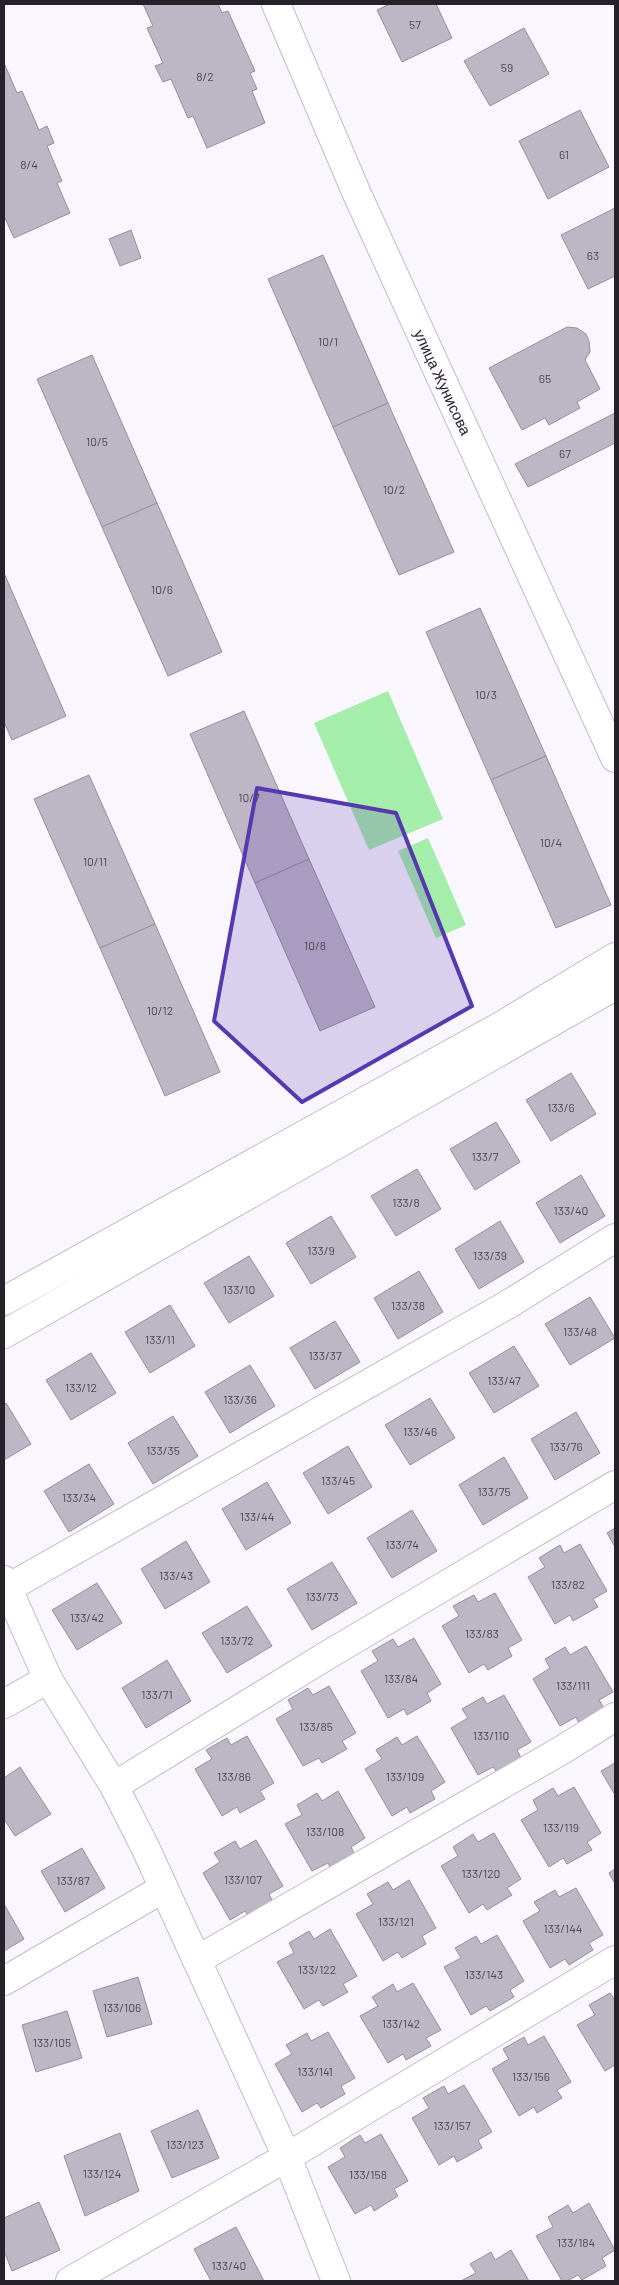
<svg xmlns="http://www.w3.org/2000/svg" width="619" height="2285" viewBox="0 0 619 2285" font-family="Barlow,sans-serif">
<style>
.green{fill:#a5edab}
.building{fill:#bdb7c5;stroke:#958f9d}
.lines{fill:none;stroke-linecap:round;stroke-linejoin:round}
.street-casing{stroke:#c0bbca;stroke-width:30}
.street{stroke:#fff;stroke-width:28}
.marked{fill:#5639b1;fill-opacity:0.2;stroke:#5639b1;stroke-width:4;stroke-linejoin:round}
.labels{text-anchor:middle;dominant-baseline:central;stroke-width:4;stroke-linejoin:round;paint-order:stroke}
.number-label{font-size:12px;fill:#4b4850}
.street-label{font-size:15px;fill:#252329;stroke:#f9f7fd}
</style>
<rect width="100%" height="100%" fill="#f9f7fd"/>
<g class="green">
<polygon points="388,691 443,819 369,850 314,723"/>
<polygon points="428,838 466,925 436,938 398,851"/>
</g>
<g class="building">
<polygon points="143,4 218,4 222,13 228,11 255,71 250,73 257,89 252,91 265,123 207,148 193,116 188,118 171,79 163,82 155,66 163,63 147,28 153,26"/>
<polygon points="390,4 436,4 452,38 402,62 377,10"/>
<polygon points="524,28 549,74 490,106 464,61"/>
<polygon points="4,63 17,93 22,91 39,130 47,126 54,143 47,146 62,181 57,183 70,213 14,238 4,216"/>
<polygon points="580,110 609,167 548,199 519,141"/>
<polygon points="615,208 615,276 588,289 561,235"/>
<polygon points="131,230 141,258 120,266 109,239"/>
<polygon points="323,255 388,403 333,427 268,279"/>
<polygon points="567,327 577,328 586,334 589,341 590,352 585,360 600,389 577,402 580,408 549,425 545,418 522,430 489,368"/>
<polygon points="92,355 157,503 102,527 37,379"/>
<polygon points="388,403 454,552 399,575 333,427"/>
<polygon points="615,413 615,443 528,487 515,464"/>
<polygon points="157,503 222,652 168,676 102,527"/>
<polygon points="4,573 66,716 12,740 4,722"/>
<polygon points="480,608 546,756 491,780 426,632"/>
<polygon points="244,711 309,859 255,883 190,734"/>
<polygon points="546,756 611,905 556,928 491,780"/>
<polygon points="89,775 155,924 100,948 34,799"/>
<polygon points="309,859 375,1007 320,1031 255,883"/>
<polygon points="155,924 220,1072 165,1096 100,948"/>
<polygon points="571,1073 596,1114 551,1141 526,1100"/>
<polygon points="496,1122 520,1162 475,1190 450,1149"/>
<polygon points="417,1169 441,1209 396,1236 371,1196"/>
<polygon points="581,1175 605,1216 560,1243 536,1203"/>
<polygon points="331,1216 356,1257 311,1284 286,1243"/>
<polygon points="500,1221 524,1262 479,1289 455,1249"/>
<polygon points="249,1256 274,1296 229,1323 204,1283"/>
<polygon points="419,1271 443,1312 398,1339 374,1298"/>
<polygon points="590,1297 615,1338 570,1365 545,1324"/>
<polygon points="170,1305 195,1346 150,1373 125,1332"/>
<polygon points="335,1321 360,1362 315,1389 290,1348"/>
<polygon points="514,1346 539,1386 494,1413 469,1373"/>
<polygon points="91,1353 116,1393 71,1420 46,1380"/>
<polygon points="250,1365 275,1406 230,1433 205,1392"/>
<polygon points="430,1398 455,1438 410,1465 385,1425"/>
<polygon points="6,1403 31,1444 4,1460 4,1405"/>
<polygon points="576,1412 600,1453 555,1480 531,1439"/>
<polygon points="173,1416 198,1456 153,1484 128,1443"/>
<polygon points="348,1446 372,1487 328,1514 303,1473"/>
<polygon points="504,1457 528,1498 483,1525 459,1485"/>
<polygon points="89,1464 114,1504 69,1532 44,1491"/>
<polygon points="267,1482 291,1523 246,1550 222,1509"/>
<polygon points="412,1510 437,1551 392,1578 367,1538"/>
<polygon points="615,1528 615,1547 607,1533"/>
<polygon points="186,1541 210,1582 165,1609 141,1569"/>
<polygon points="580,1544 607,1591 593,1599 598,1607 573,1621 570,1615 555,1624 528,1577 545,1567 539,1558 560,1545 564,1553"/>
<polygon points="332,1562 357,1603 312,1630 287,1589"/>
<polygon points="97,1583 122,1623 77,1650 52,1610"/>
<polygon points="495,1593 522,1640 508,1648 512,1656 488,1670 484,1664 469,1673 442,1626 459,1616 453,1606 474,1595 478,1602"/>
<polygon points="247,1606 272,1646 227,1673 202,1633"/>
<polygon points="414,1638 441,1684 427,1693 431,1701 407,1715 404,1709 388,1718 361,1671 378,1661 372,1651 393,1639 398,1647"/>
<polygon points="586,1646 613,1692 599,1700 604,1708 579,1723 576,1717 560,1726 533,1679 550,1668 545,1659 565,1647 570,1655"/>
<polygon points="167,1660 191,1701 146,1728 122,1688"/>
<polygon points="329,1686 356,1733 342,1741 347,1749 322,1763 319,1758 303,1766 276,1719 293,1709 288,1700 308,1688 313,1695"/>
<polygon points="504,1695 531,1742 517,1750 521,1758 497,1772 493,1767 478,1775 451,1728 468,1718 462,1709 483,1697 487,1704"/>
<polygon points="247,1736 274,1783 260,1791 265,1799 240,1813 237,1807 222,1816 195,1769 212,1759 206,1750 227,1738 231,1745"/>
<polygon points="417,1736 445,1782 431,1791 435,1799 410,1813 407,1807 392,1816 365,1769 382,1759 376,1750 397,1737 402,1745"/>
<polygon points="615,1763 615,1795 601,1771"/>
<polygon points="20,1767 51,1814 15,1836 4,1819 4,1778"/>
<polygon points="574,1787 601,1833 587,1842 592,1850 567,1864 563,1858 549,1867 521,1820 538,1810 533,1800 553,1788 558,1796"/>
<polygon points="338,1791 365,1838 351,1847 355,1855 331,1869 328,1863 312,1871 285,1824 302,1815 297,1805 317,1793 322,1801"/>
<polygon points="494,1833 521,1879 507,1888 512,1895 487,1910 483,1904 469,1913 441,1866 458,1856 453,1847 473,1834 478,1842"/>
<polygon points="256,1840 283,1886 269,1894 273,1902 249,1917 245,1911 230,1920 203,1873 220,1862 214,1853 235,1841 240,1849"/>
<polygon points="82,1848 105,1888 65,1912 41,1871"/>
<polygon points="615,1869 615,1884 609,1873"/>
<polygon points="409,1880 436,1928 422,1936 426,1944 402,1958 398,1952 383,1961 356,1914 373,1904 367,1894 388,1882 393,1890"/>
<polygon points="576,1888 603,1935 589,1943 593,1950 569,1965 565,1959 550,1968 523,1921 540,1911 534,1902 555,1890 559,1897"/>
<polygon points="4,1904 24,1939 4,1951"/>
<polygon points="330,1929 357,1976 343,1984 348,1992 323,2006 319,2000 304,2009 277,1962 294,1953 289,1943 309,1931 314,1939"/>
<polygon points="497,1935 524,1981 510,1990 514,1997 490,2011 486,2006 471,2015 444,1967 461,1958 455,1948 476,1936 481,1944"/>
<polygon points="138,1977 152,2024 107,2037 93,1991"/>
<polygon points="413,1983 441,2030 426,2038 431,2046 406,2060 403,2054 388,2063 360,2016 378,2006 372,1997 393,1984 397,1992"/>
<polygon points="610,1993 615,2000 615,2065 605,2071 577,2025 595,2015 589,2005"/>
<polygon points="67,2011 82,2058 36,2072 22,2025"/>
<polygon points="328,2032 355,2078 341,2086 345,2094 321,2108 317,2103 302,2112 275,2064 292,2054 286,2045 307,2033 311,2041"/>
<polygon points="544,2036 571,2082 557,2090 562,2098 537,2113 534,2107 519,2116 492,2069 509,2059 503,2049 524,2037 528,2045"/>
<polygon points="464,2085 492,2132 478,2140 482,2148 457,2162 454,2156 439,2165 412,2118 429,2108 423,2098 444,2086 448,2094"/>
<polygon points="198,2110 219,2158 172,2178 151,2131"/>
<polygon points="120,2133 139,2191 85,2216 64,2156"/>
<polygon points="381,2134 408,2181 394,2189 398,2196 374,2211 371,2205 355,2214 328,2167 345,2157 340,2148 360,2135 365,2143"/>
<polygon points="39,2202 60,2250 12,2271 4,2251 4,2218"/>
<polygon points="589,2203 615,2250 602,2258 606,2266 582,2280 578,2275 567,2281 562,2281 536,2236 553,2227 548,2217 568,2205 573,2213"/>
<polygon points="236,2227 264,2281 211,2281 194,2249"/>
<polygon points="511,2250 529,2281 461,2281 476,2273 470,2264 491,2252 495,2260"/>
</g>
<g class="lines">
<g class="street-casing">
<g id="street">
<polyline points="276,4 357,194 615,758"/>
<polyline points="4,1301 499,1027 615,957"/>
<polyline points="4,1334 615,986"/>
<polyline points="4,1580 48,1679 114,1786 145,1847 287,2157 336,2281"/>
<polyline points="8,1588 507,1305 615,1238"/>
<polyline points="4,1704 48,1679"/>
<polyline points="114,1786 326,1656 615,1485"/>
<polyline points="197,1960 562,1750 615,1717"/>
<polyline points="4,1981 164,1888"/>
<polyline points="70,2281 287,2157 615,1960"/>
</g>
</g>
<use href="#street" class="street"/>
</g>
<path class="marked" d="M257 788 396 813 472 1006 302 1102 214 1021Z"/>
<g class="labels">
<g class="number-label">
<text x="415" y="24">57</text>
<text x="507" y="67">59</text>
<text x="205" y="76">8/2</text>
<text x="564" y="154">61</text>
<text x="29" y="164">8/4</text>
<text x="593" y="255">63</text>
<text x="328" y="341">10/1</text>
<text x="545" y="378">65</text>
<text x="97" y="441">10/5</text>
<text x="565" y="453">67</text>
<text x="394" y="489">10/2</text>
<text x="162" y="589">10/6</text>
<text x="486" y="694">10/3</text>
<text x="249" y="797">10/7</text>
<text x="551" y="842">10/4</text>
<text x="95" y="861">10/11</text>
<text x="315" y="945">10/8</text>
<text x="160" y="1010">10/12</text>
<text x="561" y="1107">133/6</text>
<text x="485" y="1156">133/7</text>
<text x="406" y="1202">133/8</text>
<text x="571" y="1210">133/40</text>
<text x="321" y="1250">133/9</text>
<text x="490" y="1255">133/39</text>
<text x="239" y="1289">133/10</text>
<text x="408" y="1305">133/38</text>
<text x="580" y="1331">133/48</text>
<text x="160" y="1339">133/11</text>
<text x="325" y="1355">133/37</text>
<text x="504" y="1380">133/47</text>
<text x="81" y="1387">133/12</text>
<text x="240" y="1399">133/36</text>
<text x="420" y="1431">133/46</text>
<text x="566" y="1446">133/76</text>
<text x="163" y="1450">133/35</text>
<text x="338" y="1480">133/45</text>
<text x="494" y="1491">133/75</text>
<text x="79" y="1497">133/34</text>
<text x="257" y="1516">133/44</text>
<text x="402" y="1544">133/74</text>
<text x="176" y="1575">133/43</text>
<text x="568" y="1584">133/82</text>
<text x="322" y="1596">133/73</text>
<text x="87" y="1617">133/42</text>
<text x="482" y="1633">133/83</text>
<text x="237" y="1640">133/72</text>
<text x="401" y="1678">133/84</text>
<text x="573" y="1685">133/111</text>
<text x="157" y="1694">133/71</text>
<text x="316" y="1726">133/85</text>
<text x="491" y="1735">133/110</text>
<text x="234" y="1776">133/86</text>
<text x="405" y="1776">133/109</text>
<text x="561" y="1827">133/119</text>
<text x="325" y="1831">133/108</text>
<text x="481" y="1873">133/120</text>
<text x="243" y="1879">133/107</text>
<text x="73" y="1880">133/87</text>
<text x="396" y="1921">133/121</text>
<text x="563" y="1928">133/144</text>
<text x="317" y="1969">133/122</text>
<text x="484" y="1974">133/143</text>
<text x="122" y="2007">133/106</text>
<text x="401" y="2023">133/142</text>
<text x="52" y="2042">133/105</text>
<text x="315" y="2071">133/141</text>
<text x="531" y="2076">133/156</text>
<text x="452" y="2125">133/157</text>
<text x="185" y="2144">133/123</text>
<text x="102" y="2173">133/124</text>
<text x="368" y="2174">133/158</text>
<text x="576" y="2242">133/184</text>
<text x="229" y="2265">133/40</text>
</g>
<g class="street-label">
<text transform="translate(443 382) rotate(65)">улица Жунисова</text>
</g>
</g>
<rect width="619" height="2285" fill="none" stroke="#252329" stroke-width="10"/>
</svg>
